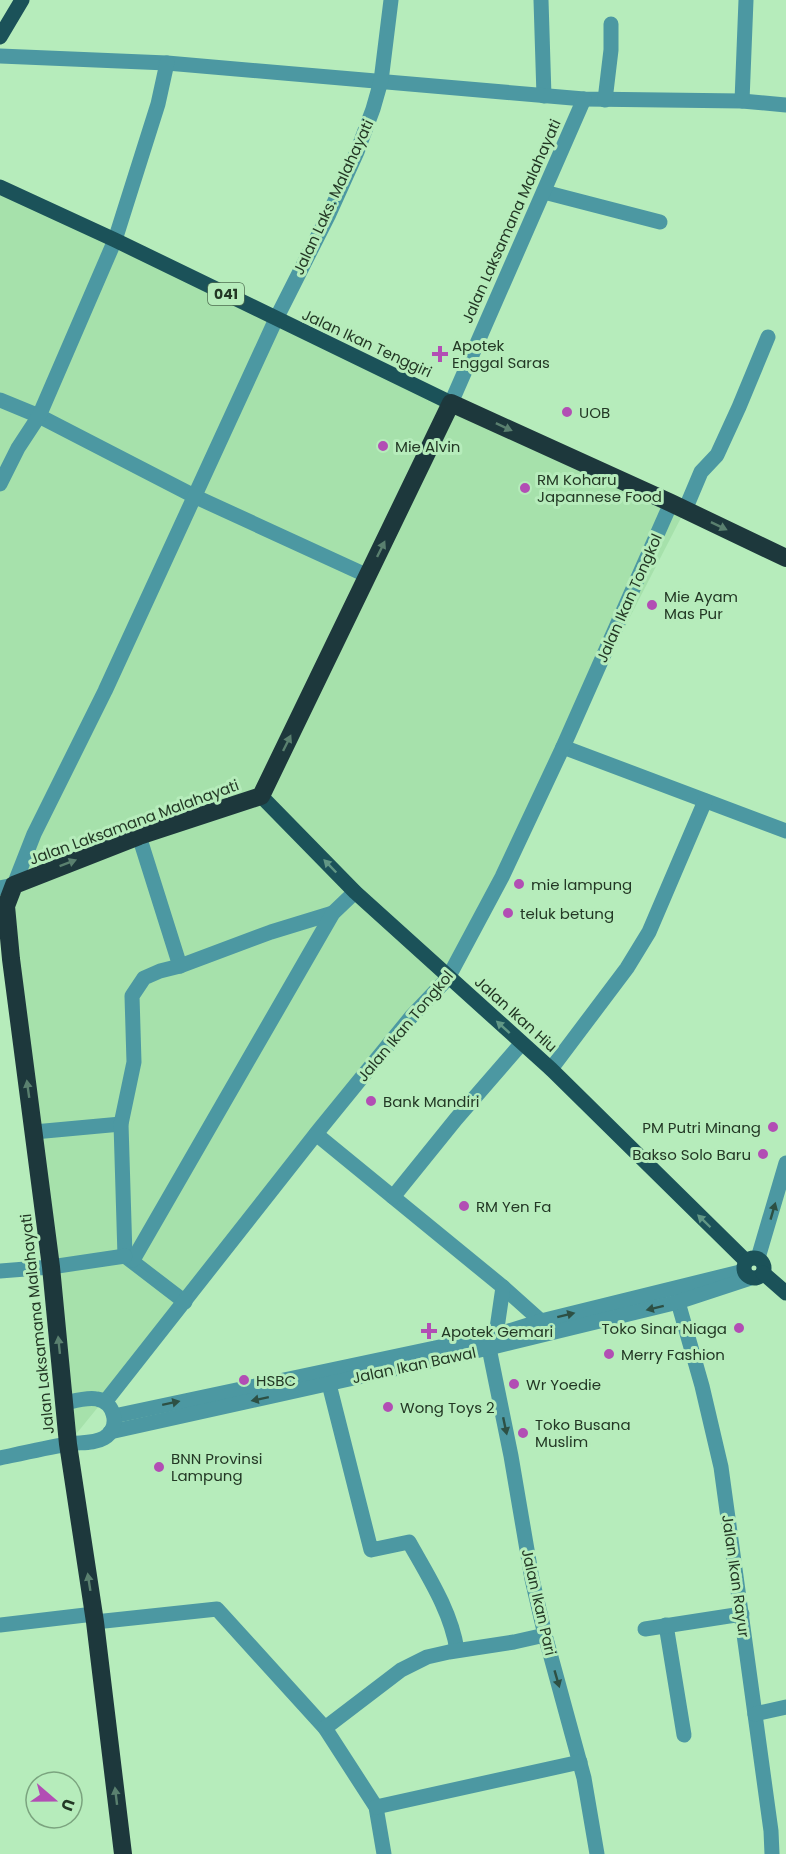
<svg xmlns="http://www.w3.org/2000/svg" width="786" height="1854" viewBox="0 0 786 1854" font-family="Poppins,sans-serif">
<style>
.built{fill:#a6e1ab}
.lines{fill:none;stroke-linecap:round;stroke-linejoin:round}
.minor{stroke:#4c98a2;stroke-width:15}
.major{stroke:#1b5259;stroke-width:15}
.highway{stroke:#1d383c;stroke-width:18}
.oneway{fill:#5a806f}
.oneway2{fill:#619785}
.oneway3{fill:#2d5044}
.poi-dot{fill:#b24eb4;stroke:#b6ecbb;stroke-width:2}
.labels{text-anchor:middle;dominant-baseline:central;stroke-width:6;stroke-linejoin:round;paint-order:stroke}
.shield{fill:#b6ecbb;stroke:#4f6e52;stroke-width:1.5}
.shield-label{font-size:14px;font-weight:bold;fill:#233825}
.street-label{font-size:15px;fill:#233825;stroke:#b6ecbb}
.poi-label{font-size:15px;fill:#233825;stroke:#b6ecbb;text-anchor:start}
</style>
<rect width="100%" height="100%" fill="#b6ecbb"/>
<polygon class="built" points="0,183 685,510 563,747 451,973 68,1444 0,888"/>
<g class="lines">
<g class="minor">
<polyline points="541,0 544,96"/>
<polyline points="0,56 167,63 584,99 742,101 786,105"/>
<polyline points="605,100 611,50 611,24"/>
<polyline points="742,101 746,0"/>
<polyline points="544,192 660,222"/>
<polyline points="0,400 39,416 196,497 368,576"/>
<polyline points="451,403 584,99"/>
<polyline points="0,484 18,448 39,416 115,240 158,104 167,63"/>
<polyline points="685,510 701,472 717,455 739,407 768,337"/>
<polyline points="563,747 786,831"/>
<polyline points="139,836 180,966"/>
<polyline points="0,888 14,885 34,834 105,691 276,319 329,214 357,152 373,109 381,81 391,0"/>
<polyline points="551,1069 627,968 649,932 705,801"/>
<polyline points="34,1132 121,1124"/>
<polyline points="316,1134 503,1287 541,1321"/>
<polyline points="393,1197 456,1119 521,1044"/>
<polyline points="125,1256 121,1124 134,1062 132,996 144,978 160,971 180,966 271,932 333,913"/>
<polyline points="125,1256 185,1302"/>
<polyline points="758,1258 786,1163"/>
<polyline points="133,1260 333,913 355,892"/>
<polyline points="0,1271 51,1267 125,1256"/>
<polyline points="678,1302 702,1386 721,1467 771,1831 772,1854"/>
<polyline points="496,1335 503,1287"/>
<polyline points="489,1348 511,1456 532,1579 545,1635 584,1778 597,1854"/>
<path d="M329 1384 371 1550 409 1542C428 1576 451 1611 457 1650"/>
<polyline points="105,1402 319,1130 411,1017 448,978 502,877 563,747 671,503"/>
<polyline points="114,1416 496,1335 541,1321 744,1271"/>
<polyline points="110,1432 489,1348 678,1302 751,1278"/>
<path d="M0 1458C23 1453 45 1448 68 1444 79 1442 94 1444 104 1438 121 1428 115 1402 97 1399 87 1397 74 1401 65 1403"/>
<polyline points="95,1622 217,1609 325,1728 376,1807 384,1854"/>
<polyline points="0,1625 94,1614"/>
<polyline points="666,1625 684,1735"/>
<polyline points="645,1629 742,1614"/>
<polyline points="755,1714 786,1707"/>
<polyline points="325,1728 401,1670 427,1657 449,1652 514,1642 545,1635"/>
<polyline points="376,1807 580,1762"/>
</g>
<g class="major">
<polyline points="0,37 22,0"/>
<polyline points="0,187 115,240 451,403"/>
<polyline points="261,796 355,892 551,1069 746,1261"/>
<circle cx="754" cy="1268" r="10"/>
<polyline points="763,1273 786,1293"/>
</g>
<polyline class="highway" points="123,1854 95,1622 68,1444 51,1267 11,959 6,906 14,885 139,836 261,796 451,403 671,503 786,558"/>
</g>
<defs><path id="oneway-solid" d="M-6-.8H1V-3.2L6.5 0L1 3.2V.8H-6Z" transform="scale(1.5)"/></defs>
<g class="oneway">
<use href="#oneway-solid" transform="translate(504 427) rotate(25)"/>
<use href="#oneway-solid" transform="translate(719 526) rotate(26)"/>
<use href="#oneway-solid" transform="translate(381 549) rotate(-64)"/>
<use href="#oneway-solid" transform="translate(287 743) rotate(-64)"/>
<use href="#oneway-solid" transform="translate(68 863) rotate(-21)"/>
<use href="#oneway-solid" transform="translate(28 1089) rotate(-98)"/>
<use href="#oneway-solid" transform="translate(59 1345) rotate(-96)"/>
<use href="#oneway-solid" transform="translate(89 1582) rotate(-99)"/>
<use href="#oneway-solid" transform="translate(116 1796) rotate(-97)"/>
</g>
<g class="oneway2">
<use href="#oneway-solid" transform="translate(330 866) rotate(-134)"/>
<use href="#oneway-solid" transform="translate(503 1027) rotate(-138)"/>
<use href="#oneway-solid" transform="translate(704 1221) rotate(-136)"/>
</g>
<g class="oneway3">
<use href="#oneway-solid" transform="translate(773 1211) rotate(-74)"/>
<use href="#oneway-solid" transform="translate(655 1308) rotate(166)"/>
<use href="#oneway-solid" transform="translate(566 1315) rotate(-14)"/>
<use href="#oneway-solid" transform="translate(260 1399) rotate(168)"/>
<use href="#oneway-solid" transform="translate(171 1403) rotate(-12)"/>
<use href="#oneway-solid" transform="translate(505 1426) rotate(78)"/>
<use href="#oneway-solid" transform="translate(557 1679) rotate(74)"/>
</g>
<g class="poi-dot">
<path d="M437 345h6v6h6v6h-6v6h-6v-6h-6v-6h6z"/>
<circle cx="567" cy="412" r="6"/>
<circle cx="383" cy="446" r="6"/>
<circle cx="525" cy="488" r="6"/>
<circle cx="652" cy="605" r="6"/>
<circle cx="519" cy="884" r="6"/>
<circle cx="508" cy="913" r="6"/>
<circle cx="371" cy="1101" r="6"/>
<circle cx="773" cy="1127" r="6"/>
<circle cx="763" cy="1154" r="6"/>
<circle cx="464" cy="1206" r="6"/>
<circle cx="739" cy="1328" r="6"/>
<path d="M426 1322h6v6h6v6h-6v6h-6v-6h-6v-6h6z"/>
<circle cx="609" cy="1354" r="6"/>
<circle cx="244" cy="1380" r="6"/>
<circle cx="514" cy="1384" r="6"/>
<circle cx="388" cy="1407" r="6"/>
<circle cx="523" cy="1433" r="6"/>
<circle cx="159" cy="1467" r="6"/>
</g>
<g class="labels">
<rect class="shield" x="208" y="283" width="36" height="22" rx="4.5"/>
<g class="shield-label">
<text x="226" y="294">041</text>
</g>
<g class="street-label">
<text transform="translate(333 197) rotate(-65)">Jalan Laks. Malahayati</text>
<text transform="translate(511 221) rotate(-66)">Jalan Laksamana Malahayati</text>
<text transform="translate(367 343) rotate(25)">Jalan Ikan Tenggiri</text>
<text transform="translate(629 598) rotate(-66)">Jalan Ikan Tongkol</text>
<text transform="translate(134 822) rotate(-20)">Jalan Laksamana Malahayati</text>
<text transform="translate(516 1014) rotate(42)">Jalan Ikan Hiu</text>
<text transform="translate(405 1026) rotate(-50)">Jalan Ikan Tongkol</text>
<text transform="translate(37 1324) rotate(-96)">Jalan Laksamana Malahayati</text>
<text transform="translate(414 1365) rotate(-12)">Jalan Ikan Bawal</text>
<text transform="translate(736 1576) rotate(82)">Jalan Ikan Rayur</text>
<text transform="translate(539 1602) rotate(77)">Jalan Ikan Pari</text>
</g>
<g class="poi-label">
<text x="452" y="345">Apotek<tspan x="452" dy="17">Enggal Saras</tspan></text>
<text x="579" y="412">UOB</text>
<text x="395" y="446">Mie Alvin</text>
<text x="537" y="479">RM Koharu<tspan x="537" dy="17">Japannese Food</tspan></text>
<text x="664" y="596">Mie Ayam<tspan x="664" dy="17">Mas Pur</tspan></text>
<text x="531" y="884">mie lampung</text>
<text x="520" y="913">teluk betung</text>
<text x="383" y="1101">Bank Mandiri</text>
<text x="761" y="1127" text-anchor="end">PM Putri Minang</text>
<text x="751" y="1154" text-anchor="end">Bakso Solo Baru</text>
<text x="476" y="1206">RM Yen Fa</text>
<text x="727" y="1328" text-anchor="end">Toko Sinar Niaga</text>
<text x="441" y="1331">Apotek Gemari</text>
<text x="621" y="1354">Merry Fashion</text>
<text x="256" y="1380">HSBC</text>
<text x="526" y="1384">Wr Yoedie</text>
<text x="400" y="1407">Wong Toys 2</text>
<text x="535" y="1424">Toko Busana<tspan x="535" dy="17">Muslim</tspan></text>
<text x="171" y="1458">BNN Provinsi<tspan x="171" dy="17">Lampung</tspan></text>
</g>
</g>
<g transform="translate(54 1800) rotate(110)"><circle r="28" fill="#b6ecbb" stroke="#7ba47f" stroke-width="1.5"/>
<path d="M0-4.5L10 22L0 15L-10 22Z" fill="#b24eb4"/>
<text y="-9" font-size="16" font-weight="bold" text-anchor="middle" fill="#233825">U</text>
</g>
</svg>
